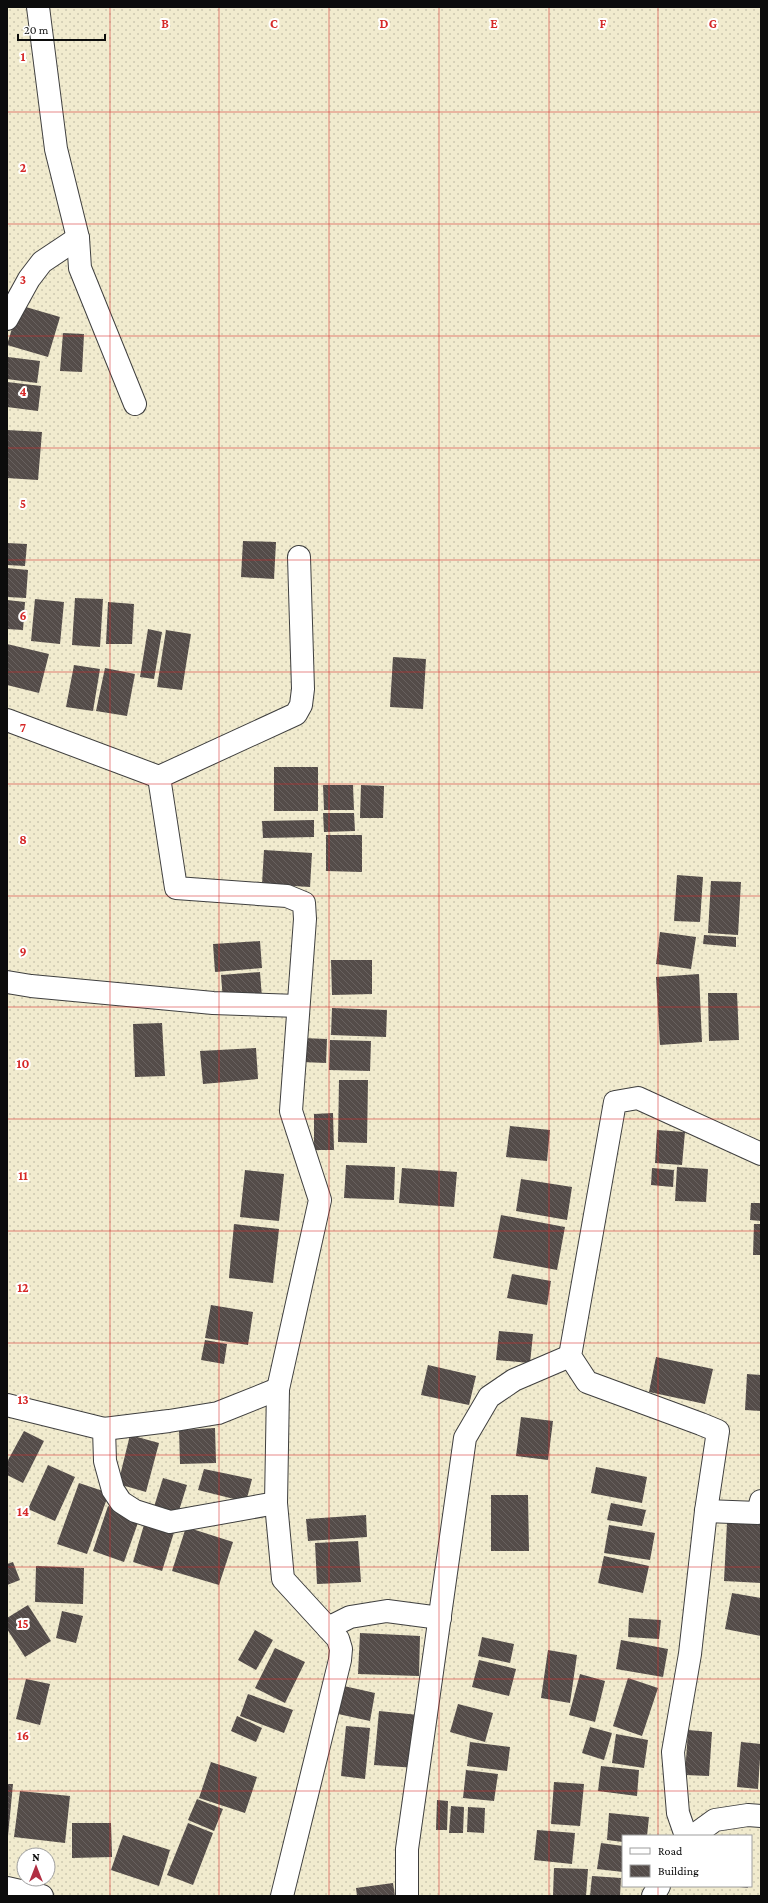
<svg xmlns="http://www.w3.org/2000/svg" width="768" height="1903" viewBox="0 0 768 1903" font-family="'Crimson Pro',serif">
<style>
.farmland{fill:url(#farmland-dots);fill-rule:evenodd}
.building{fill:url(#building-back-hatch)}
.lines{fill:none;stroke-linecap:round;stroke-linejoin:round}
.street-casing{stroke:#3f3f3f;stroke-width:24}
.street{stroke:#fff;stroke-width:22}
.grid{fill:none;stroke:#d62828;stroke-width:1;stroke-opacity:0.55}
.grid-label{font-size:13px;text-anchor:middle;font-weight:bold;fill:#d62828;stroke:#fff;stroke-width:4;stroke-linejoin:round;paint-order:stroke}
</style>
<defs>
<pattern id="farmland-dots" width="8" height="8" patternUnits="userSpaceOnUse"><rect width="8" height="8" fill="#f1ebce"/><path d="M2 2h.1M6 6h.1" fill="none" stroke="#cdc8b0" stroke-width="1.8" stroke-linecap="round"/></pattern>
<pattern id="building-back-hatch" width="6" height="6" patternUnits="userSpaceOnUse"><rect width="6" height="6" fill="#544c49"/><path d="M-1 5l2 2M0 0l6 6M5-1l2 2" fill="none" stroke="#68615f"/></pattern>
</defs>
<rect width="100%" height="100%" fill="#fef8ec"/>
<path class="farmland" d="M7 7H761V1896H7ZM623 1836H751V1886H623ZM24 1855H48V1879H24Z"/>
<g class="building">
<polygon points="19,305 60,317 48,357 7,345"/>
<polygon points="63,333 84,334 82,372 60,371"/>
<polygon points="8,357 40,361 37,383 7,379"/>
<polygon points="7,382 41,386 38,411 7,407"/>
<polygon points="7,430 42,432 38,480 7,478"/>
<polygon points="243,541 276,542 274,579 241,577"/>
<polygon points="7,543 27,544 25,566 7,565"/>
<polygon points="7,568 28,570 26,598 7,597"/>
<polygon points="75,598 103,599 100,647 72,645"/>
<polygon points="35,599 64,602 60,644 31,641"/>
<polygon points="7,600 25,602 23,630 7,629"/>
<polygon points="108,602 134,604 132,644 106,644"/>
<polygon points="148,629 162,632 154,679 140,677"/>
<polygon points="166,630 191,634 182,690 157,687"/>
<polygon points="7,644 49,654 39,693 7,685"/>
<polygon points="393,657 426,659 423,709 390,707"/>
<polygon points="74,665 100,669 93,711 66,707"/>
<polygon points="105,668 135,674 127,716 96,711"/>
<rect x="274" y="767" width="44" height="44"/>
<polygon points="323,785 353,785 354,810 324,810"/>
<polygon points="361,785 384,786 383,818 360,818"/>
<polygon points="323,813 354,813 355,831 324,832"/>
<polygon points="314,820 314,837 263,838 262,821"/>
<polygon points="326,835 362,835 362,872 326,871"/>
<polygon points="264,850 312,853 310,887 262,884"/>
<polygon points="677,875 703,877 700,922 674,921"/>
<polygon points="711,881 741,882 738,935 708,933"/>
<polygon points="660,932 696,937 691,969 656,964"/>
<polygon points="704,935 736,937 736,947 703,944"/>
<polygon points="260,941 262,968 215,972 213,944"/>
<polygon points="331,960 372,960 372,994 332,995"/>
<polygon points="260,972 262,998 223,1001 221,975"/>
<polygon points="699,974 702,1042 660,1045 656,977"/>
<polygon points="708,993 737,993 739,1040 709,1041"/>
<polygon points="332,1008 387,1010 386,1037 331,1035"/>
<polygon points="162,1023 165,1076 135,1077 133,1024"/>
<polygon points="303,1038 327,1039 326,1063 302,1062"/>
<polygon points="330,1040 371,1041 370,1071 329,1070"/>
<polygon points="256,1048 258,1079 203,1084 200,1051"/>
<polygon points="339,1080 368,1080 367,1143 338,1142"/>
<polygon points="333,1113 334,1150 314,1150 314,1114"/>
<polygon points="510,1126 550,1130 547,1161 506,1157"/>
<polygon points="657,1130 685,1132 682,1165 655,1163"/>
<polygon points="346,1165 395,1167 394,1200 344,1198"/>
<polygon points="677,1167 708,1169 706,1202 675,1201"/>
<polygon points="402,1168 457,1172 454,1207 399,1203"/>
<polygon points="652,1168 674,1170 673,1187 651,1185"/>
<polygon points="245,1170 284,1174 279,1221 240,1217"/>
<polygon points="521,1179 572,1187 567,1220 516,1211"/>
<polygon points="751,1203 761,1203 761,1221 750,1220"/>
<polygon points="501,1215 565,1227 557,1270 493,1258"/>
<polygon points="234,1224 279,1229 273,1283 229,1278"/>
<polygon points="754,1224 761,1224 761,1255 753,1255"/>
<polygon points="512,1274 551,1281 547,1305 507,1298"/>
<polygon points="211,1305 253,1312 248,1345 205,1338"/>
<polygon points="499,1331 533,1334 530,1363 496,1360"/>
<polygon points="205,1340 227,1344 224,1364 201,1360"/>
<polygon points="656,1357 713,1369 705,1404 649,1392"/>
<polygon points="428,1365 476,1376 469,1405 421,1395"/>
<polygon points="747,1374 761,1375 761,1411 745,1410"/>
<polygon points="521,1417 553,1421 548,1460 516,1456"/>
<polygon points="215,1428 216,1463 180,1464 179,1430"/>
<polygon points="24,1431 44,1441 23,1483 7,1475 7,1462"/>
<polygon points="130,1435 159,1443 146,1492 118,1484"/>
<polygon points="48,1465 75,1477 55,1521 28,1509"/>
<polygon points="596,1467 647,1477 642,1503 591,1493"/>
<polygon points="204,1469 252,1479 246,1502 198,1490"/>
<polygon points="163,1478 187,1485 177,1517 153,1510"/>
<polygon points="79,1483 109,1493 87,1554 57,1544"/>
<polygon points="491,1495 528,1495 529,1551 491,1551"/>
<polygon points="611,1503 646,1510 642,1526 607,1520"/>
<polygon points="108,1506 140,1517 124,1562 93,1551"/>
<polygon points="366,1515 367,1537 308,1541 306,1519"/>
<polygon points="146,1518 176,1526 162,1571 133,1562"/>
<polygon points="727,1523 761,1524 761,1583 724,1581"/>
<polygon points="609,1525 655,1533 650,1560 604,1553"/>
<polygon points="186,1527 233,1542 219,1585 172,1571"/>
<polygon points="358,1541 361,1582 317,1584 315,1543"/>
<polygon points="604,1556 649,1566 643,1593 598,1583"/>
<polygon points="13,1562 20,1580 7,1585 7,1564"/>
<polygon points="36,1566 84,1568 83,1604 35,1602"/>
<polygon points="732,1593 761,1598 761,1636 725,1629"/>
<polygon points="28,1605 51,1641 25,1657 7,1629 7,1618"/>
<polygon points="62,1611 83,1616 76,1643 56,1638"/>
<polygon points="629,1618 661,1620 659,1639 628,1637"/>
<polygon points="255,1630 273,1640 256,1670 238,1660"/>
<polygon points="360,1633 420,1636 419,1676 358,1674"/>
<polygon points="482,1637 514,1644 510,1663 478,1656"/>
<polygon points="621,1640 668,1649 663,1677 616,1669"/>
<polygon points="275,1648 305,1662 285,1703 255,1688"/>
<polygon points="548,1650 577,1655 570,1703 541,1698"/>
<polygon points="479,1660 516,1669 509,1696 472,1687"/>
<polygon points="580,1674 605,1681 595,1722 569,1715"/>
<polygon points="628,1678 658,1688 642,1736 613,1726"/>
<polygon points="26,1679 50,1684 40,1725 16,1719"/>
<polygon points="335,1684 375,1693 370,1721 329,1712"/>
<polygon points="248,1694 293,1710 284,1733 240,1716"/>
<polygon points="458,1704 493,1713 485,1742 450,1732"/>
<polygon points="379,1711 419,1715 416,1768 374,1765"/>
<polygon points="237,1716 262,1728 256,1742 231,1731"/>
<polygon points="346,1726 370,1728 365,1779 341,1776"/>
<polygon points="590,1727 612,1733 604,1760 582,1753"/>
<polygon points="688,1730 712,1732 709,1776 685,1775"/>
<polygon points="616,1734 648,1740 644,1768 612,1763"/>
<polygon points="470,1742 510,1747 507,1771 467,1766"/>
<polygon points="741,1742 761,1744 758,1789 737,1787"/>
<polygon points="211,1762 257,1777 245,1813 199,1798"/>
<polygon points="601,1766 639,1770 637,1796 598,1791"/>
<polygon points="466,1770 498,1774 494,1801 463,1798"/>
<polygon points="554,1782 584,1784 580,1826 551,1824"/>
<polygon points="7,1784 13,1784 8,1836 7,1836"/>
<polygon points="20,1791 70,1796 65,1843 14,1837"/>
<polygon points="197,1799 223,1809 214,1831 188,1820"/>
<polygon points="437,1800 448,1801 447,1830 436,1830"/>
<polygon points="451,1806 464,1807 463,1833 449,1833"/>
<polygon points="468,1807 485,1808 484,1833 467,1832"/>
<polygon points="609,1813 649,1817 647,1836 623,1836 623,1842 607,1840"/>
<polygon points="72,1823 111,1823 112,1857 72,1858"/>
<polygon points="188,1823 213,1833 193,1885 167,1875"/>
<polygon points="537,1830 575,1833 572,1864 534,1860"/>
<polygon points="123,1835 170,1850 159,1886 111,1870"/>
<polygon points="601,1843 623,1846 623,1872 597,1869"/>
<polygon points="554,1868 588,1869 586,1896 553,1896"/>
<polygon points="592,1876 621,1878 620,1896 590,1896"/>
<polygon points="393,1883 395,1896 357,1896 356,1888"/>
<polygon points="731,1886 748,1886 748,1888"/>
</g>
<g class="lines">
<g class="street-casing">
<g id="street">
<polyline points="38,7 56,149 78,238 80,268 135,404"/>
<polyline points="7,319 29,279 42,262 78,238"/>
<polyline points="7,720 159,777 296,714 301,705 303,689 299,557"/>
<polyline points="159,777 176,888 287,896 304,903 305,919 291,1111 320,1200 278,1389 276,1503 283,1579 338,1639 341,1649 340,1660 282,1896"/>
<polyline points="7,982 31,986 213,1003 298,1006"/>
<polyline points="7,1405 104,1429 105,1461 113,1490 121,1502 135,1511 170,1522 276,1503"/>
<polyline points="104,1429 169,1421 218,1413 278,1389"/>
<polyline points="706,1511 758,1513 761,1501"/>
<polyline points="328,1628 350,1617 387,1611 440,1618"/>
<polyline points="686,1836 678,1813 673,1752 690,1654 706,1511 718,1431 701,1424 587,1382 570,1356 615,1102 638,1098 761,1154"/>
<polyline points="693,1836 715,1820 748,1815 761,1816"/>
<polyline points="7,1888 42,1896"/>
<polyline points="407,1896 407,1849 465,1438 489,1397 514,1380 570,1356"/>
<polyline points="653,1896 659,1886"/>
</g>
</g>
<use href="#street" class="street"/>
</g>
<path class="grid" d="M110 7V1896M219 7V1896M329 7V1896M439 7V1896M549 7V1896M658 7V1836M7 112H761M7 224H761M7 336H761M7 448H761M7 560H761M7 672H761M7 784H761M7 896H761M7 1007H761M7 1119H761M7 1231H761M7 1343H761M7 1455H761M7 1567H761M7 1679H761M7 1791H761M658 1886V1896"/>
<g class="grid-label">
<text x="165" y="28">B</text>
<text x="274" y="28">C</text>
<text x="384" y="28">D</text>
<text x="494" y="28">E</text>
<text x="603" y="28">F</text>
<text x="713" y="28">G</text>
<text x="23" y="61">1</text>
<text x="23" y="172">2</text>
<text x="23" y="284">3</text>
<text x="23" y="396">4</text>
<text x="23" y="508">5</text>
<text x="23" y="620">6</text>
<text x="23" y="732">7</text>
<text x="23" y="844">8</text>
<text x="23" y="956">9</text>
<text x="23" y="1068">10</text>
<text x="23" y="1180">11</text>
<text x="23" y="1292">12</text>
<text x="23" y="1404">13</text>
<text x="23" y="1516">14</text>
<text x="23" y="1628">15</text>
<text x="23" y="1740">16</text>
</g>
<rect width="768" height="1903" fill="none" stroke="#0c0c0c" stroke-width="16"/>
<rect x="622" y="1835" width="130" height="52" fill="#ffffff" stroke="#9e9e9e"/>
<rect x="630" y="1848" width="20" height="6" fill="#ffffff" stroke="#9e9e9e"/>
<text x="658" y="1855" font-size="12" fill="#0c0c0c">Road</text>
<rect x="630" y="1865" width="20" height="12" fill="url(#building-back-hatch)" stroke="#9e9e9e"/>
<text x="658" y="1875" font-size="12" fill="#0c0c0c">Building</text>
<g transform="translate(36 1867)"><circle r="19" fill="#ffffff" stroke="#9e9e9e"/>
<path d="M0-3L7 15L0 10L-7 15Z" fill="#b12f43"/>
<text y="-6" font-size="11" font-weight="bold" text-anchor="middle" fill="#0c0c0c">N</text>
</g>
<path d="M18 34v6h87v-6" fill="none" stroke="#0c0c0c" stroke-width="2"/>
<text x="24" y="34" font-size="12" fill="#0c0c0c" stroke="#ffffff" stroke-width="3" paint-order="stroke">20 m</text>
</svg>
